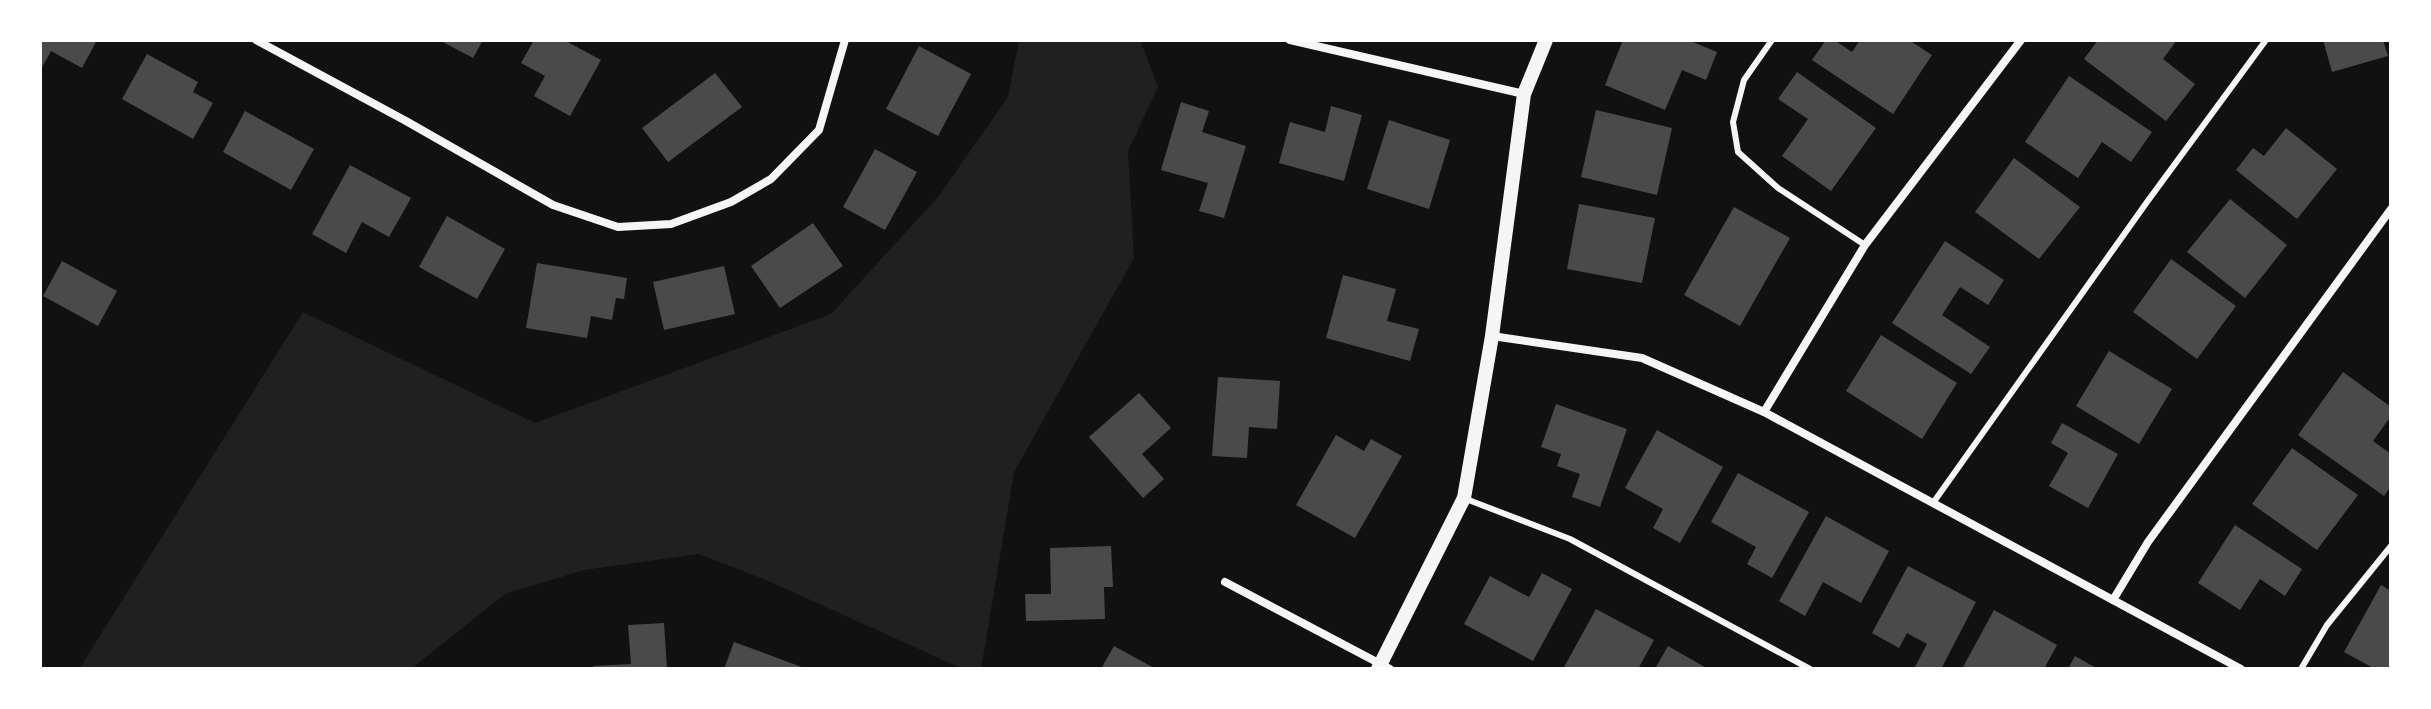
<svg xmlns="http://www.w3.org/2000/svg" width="2431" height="709" viewBox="0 0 2431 709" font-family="'Alegreya Sans',sans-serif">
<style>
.green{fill:#202020}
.building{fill:#4a4a4a}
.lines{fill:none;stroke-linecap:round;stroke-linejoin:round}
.service{stroke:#f5f5f5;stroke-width:6}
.minor{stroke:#f5f5f5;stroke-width:8}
.tertiary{stroke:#f5f5f5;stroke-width:14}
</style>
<rect width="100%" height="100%" fill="#111"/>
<polygon class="green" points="1019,40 1140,40 1158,87 1128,151 1134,258 1014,472 981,669 963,669 764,579 699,554 584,570 505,594 411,669 79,669 303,312 535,423 831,314 938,197 1008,97"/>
<g class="building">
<polygon points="40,40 97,40 82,68 51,51 40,71"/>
<polygon points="439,40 483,40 473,58"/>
<polygon points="534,40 564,40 601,60 570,116 534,96 545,76 521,63"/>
<polygon points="1623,40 1688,40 1717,52 1706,80 1682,70 1665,110 1605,85"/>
<polygon points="1826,40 1834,40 1852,52 1860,40 1909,40 1932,55 1893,114 1812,60"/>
<polygon points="2098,40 2177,40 2163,59 2195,84 2166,121 2084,59"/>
<polygon points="2323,40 2383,40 2388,56 2332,72"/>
<polygon points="919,46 971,74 938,136 886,109"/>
<polygon points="147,54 198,82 193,92 213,103 193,139 122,99"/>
<polygon points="1797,72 1876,128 1831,191 1782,156 1808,119 1778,99"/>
<polygon points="715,73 742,107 668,162 642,128"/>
<polygon points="2069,76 2152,132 2131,162 2102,142 2078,178 2025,142"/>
<polygon points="1181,102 1209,111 1202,132 1246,146 1224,218 1199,211 1208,183 1161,170"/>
<polygon points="1331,106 1362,115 1344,181 1279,163 1290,122 1325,132"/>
<polygon points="1596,110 1672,128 1657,195 1581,177"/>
<polygon points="245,111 314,149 291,190 223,152"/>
<polygon points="1389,120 1450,140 1429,209 1367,189"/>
<polygon points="2286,128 2337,169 2297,219 2236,170 2253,148 2264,156"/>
<polygon points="875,149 917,172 885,230 843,207"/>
<polygon points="2014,158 2080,207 2039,259 1975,212"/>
<polygon points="350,165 411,198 389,237 362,222 346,253 312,234"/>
<polygon points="2230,199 2287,245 2245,298 2187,252"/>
<polygon points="1579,204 1655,218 1642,283 1567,269"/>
<polygon points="1734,207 1790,238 1740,326 1684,295"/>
<polygon points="447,216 505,249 477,299 419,267"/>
<polygon points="813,223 843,266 780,308 751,266"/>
<polygon points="1945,241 2004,280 1988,305 1960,287 1942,315 1990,347 1971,374 1892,323"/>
<polygon points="2171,259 2236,306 2197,359 2133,312"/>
<polygon points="62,261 117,291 98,326 43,296"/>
<polygon points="537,263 627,278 624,299 616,298 612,320 591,316 587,338 526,328"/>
<polygon points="724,266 735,314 664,330 653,282"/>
<polygon points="1343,275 1396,289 1387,321 1419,329 1410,361 1326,338"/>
<polygon points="1881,335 1957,383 1922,439 1846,391"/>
<polygon points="2109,351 2172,389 2139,444 2076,406"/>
<polygon points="2343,372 2391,407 2391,416 2373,441 2391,454 2391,486 2384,496 2298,435"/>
<polygon points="1218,377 1280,381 1277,429 1249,427 1247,458 1212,456"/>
<polygon points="1139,393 1171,428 1142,454 1164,479 1143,498 1089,437"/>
<polygon points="1556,404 1627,429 1600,507 1572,497 1580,474 1557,466 1561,454 1541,447"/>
<polygon points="2062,423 2118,454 2088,508 2049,486 2068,453 2051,443"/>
<polygon points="1657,430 1723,467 1680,543 1653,528 1663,509 1625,488"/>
<polygon points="1336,435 1364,451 1371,439 1402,456 1355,538 1296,505"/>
<polygon points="2292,448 2358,495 2317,550 2252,504"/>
<polygon points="1738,473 1809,512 1772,578 1747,564 1756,547 1711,522"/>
<polygon points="1826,516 1889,551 1861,603 1823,582 1805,616 1779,601"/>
<polygon points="2235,525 2302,569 2285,596 2260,579 2240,610 2198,583"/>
<polygon points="1111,546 1113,587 1104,587 1105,619 1026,621 1025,594 1051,594 1050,548"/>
<polygon points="1908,566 1976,602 1941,669 1915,667 1927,644 1907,633 1899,648 1872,633"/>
<polygon points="1542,573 1572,589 1533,661 1464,624 1490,576 1529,597"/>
<polygon points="2381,585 2391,591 2391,669 2375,669 2344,652"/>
<polygon points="1596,609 1654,640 1638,669 1563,669"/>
<polygon points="1994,610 2057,645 2044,669 1962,669"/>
<polygon points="664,623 667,669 593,669 593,666 631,664 628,625"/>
<polygon points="734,642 807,669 724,669"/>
<polygon points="1114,646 1156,669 1101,669"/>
<polygon points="1668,646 1696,662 1708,669 1655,669"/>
<polygon points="2075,656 2098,669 2068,669"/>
</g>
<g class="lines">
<g class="service">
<polyline points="1772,40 1744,80 1733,122 1738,152 1778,188 1865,245"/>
<polyline points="1466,499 1570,539 1810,669"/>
<polyline points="1933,503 2147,202 2266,40"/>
<polyline points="2301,669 2327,625 2391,546"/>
</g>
<g class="minor">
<polyline points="256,40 406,121 553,205 618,227 671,224 731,202 771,179 819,130 845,40"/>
<polyline points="1290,40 1524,94"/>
<polyline points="1492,336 1642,358 1764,412 2241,669"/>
<polyline points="1764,412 1865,245 2021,40"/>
<polyline points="1225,582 1390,669"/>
<polyline points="2113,600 2148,542 2391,209"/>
</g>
<polyline class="tertiary" points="1378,669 1464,498 1492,336 1524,94 1546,40"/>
</g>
<rect width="2431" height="709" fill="none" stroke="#ffffff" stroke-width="84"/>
</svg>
